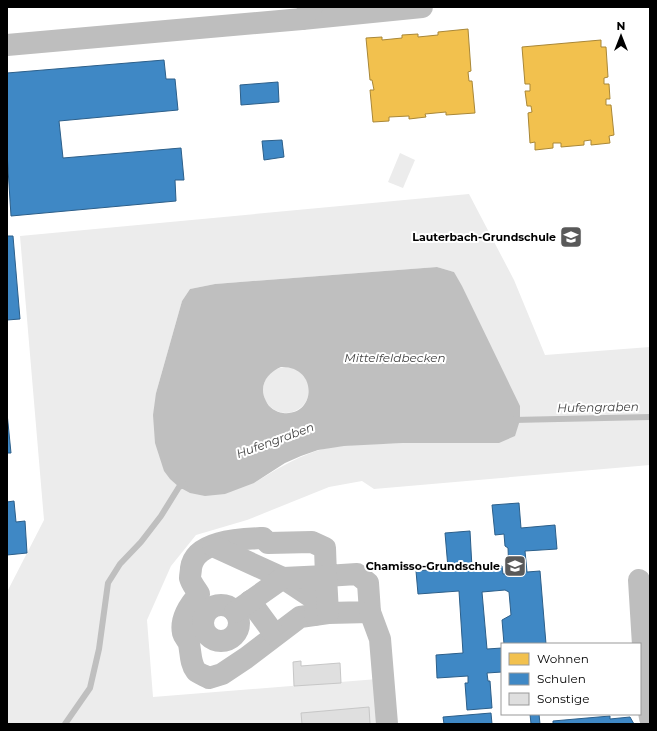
<svg xmlns="http://www.w3.org/2000/svg" width="657" height="731" viewBox="0 0 657 731" font-family="Montserrat,sans-serif">
<style>
.green{fill:#ececec;fill-rule:evenodd}
.water{fill:#bfbfbf;fill-rule:evenodd}
.homes{fill:#f2c14e;stroke:#a98737}
.schools{fill:#3f88c5;stroke:#2c5f8a}
.lines{fill:none;stroke-linecap:round;stroke-linejoin:round}
.stream{stroke:#bfbfbf;stroke-width:6}
.building{fill:#dfdfdf;stroke:#c7c7c7}
.minor{stroke:#bebebe;stroke-width:22}
.labels{text-anchor:middle;dominant-baseline:central;stroke-width:4;stroke-linejoin:round;paint-order:stroke}
.poi-label{font-size:11px;font-weight:bold;fill:#000;stroke:#fff;text-anchor:end}
.water-label{font-size:12px;font-style:italic;fill:#444;stroke:#fff}
</style>
<rect width="100%" height="100%" fill="#fff"/>
<g class="green">
<polygon points="400,153 415,160 403,188 388,182"/>
<path d="M469 194 514 280 545 355 650 347V465L374 489 362 481 329 487 247 520 196 535 171 566 147 620 153 697 390 678 395 724H7V592L44 520 20 236ZM437 267 454 272 499 443C457 443 416 442 374 444 355 445 335 445 316 451 293 459 275 470 254 483L156 393 182 301 190 289 215 284Z"/>
<circle cx="286" cy="390" r="23"/>
</g>
<path class="water" d="M437 267 454 272 462 286 520 406V420L515 436 499 443H403L344 446 318 450 301 456 285 463 254 483 225 494 205 496 190 493 179 487 170 479 164 471 155 443 153 415 156 393 182 301 190 289 215 284ZM281 367C319 366 316 417 283 413 276 412 269 408 266 401 258 386 267 373 281 367Z"/>
<g class="homes">
<polygon points="468,29 471,71 468,72 469,81 472,81 475,113 446,115 446,112 425,114 426,117 409,119 409,116 389,117 389,121 373,122 370,90 374,90 372,80 370,80 366,38 382,37 382,40 402,38 402,35 418,34 418,37 438,35 438,32"/>
<polygon points="601,40 601,47 606,47 608,77 604,78 604,84 609,84 610,99 606,99 606,105 611,105 614,135 609,136 610,143 591,145 591,140 584,141 584,145 561,147 561,143 553,143 553,148 535,150 535,142 530,143 528,113 532,112 531,106 527,106 525,91 530,91 530,84 525,84 522,47"/>
</g>
<g class="schools">
<polygon points="164,60 166,79 175,79 178,110 59,121 63,158 181,148 184,180 175,180 176,201 11,216 7,153 7,73"/>
<polygon points="278,82 279,102 241,105 240,85"/>
<polygon points="282,140 284,157 264,160 262,141"/>
<polygon points="7,236 13,236 20,319 7,320"/>
<polygon points="7,413 11,453 7,453"/>
<polygon points="14,501 16,522 25,521 27,553 7,555 7,502"/>
<polygon points="519,503 521,528 555,525 557,549 525,551 527,572 540,571 546,644 504,644 502,620 511,615 509,592 505,590 482,592 487,649 502,648 502,672 487,673 488,681 490,681 492,708 467,710 465,683 468,683 468,676 437,678 436,655 463,653 459,591 418,594 416,571 448,568 445,533 470,531 472,568 502,566 503,574 509,573 508,548 505,546 504,534 495,535 492,505"/>
<polygon points="491,713 492,724 444,724 443,717"/>
<polygon points="530,714 539,714 540,724 531,724"/>
<polygon points="610,716 610,719 630,717 634,724 553,724 553,721"/>
</g>
<g class="lines">
<g class="stream">
<polyline points="513,420 650,417"/>
<polyline points="65,724 90,688 99,649 108,583 120,564 141,542 161,516 179,487 187,484"/>
</g>
</g>
<g class="building">
<polygon points="301,661 301,666 340,663 341,683 294,686 293,662"/>
<polygon points="369,707 370,724 302,724 301,713"/>
</g>
<g class="lines">
<g class="minor">
<polyline points="302,19 422,7"/>
<polyline points="7,45 302,19 312,7"/>
<path d="M263 538 268 543 312 542 325 548 326 576 357 574 368 583 370 612 328 613 300 617 246 658 222 674 209 678C206 676 199 674 196 671 190 663 191 653 189 644 188 640 184 637 183 633 180 619 190 604 199 594 196 589 191 583 190 578 190 575 191 571 191 568 195 540 241 539 263 538Z"/>
<polyline points="213,546 283,578 316,600 315,615"/>
<polyline points="639,580 646,694 650,718"/>
<polyline points="250,601 275,635"/>
<circle cx="221" cy="623" r="18"/>
<polyline points="235,612 283,578 326,576 328,613"/>
<polyline points="370,612 380,639 387,724"/>
</g>
</g>
<defs>
<g id="school-square" transform="scale(1.15)"><rect x="-9" y="-9" width="18" height="18" rx="4" fill="#595959" stroke="#fff"/><path d="M0-5L7-2L0 1L-7-2ZM-4 1L0 2.5L4 1V4Q0 6-4 4Z" fill="#fff"/></g>
</defs>
<g fill-rule="evenodd">
<use href="#school-square" x="571" y="237"/>
<use href="#school-square" x="515" y="566"/>
</g>
<g class="labels">
<g class="poi-label">
<text x="556" y="237">Lauterbach-Grundschule</text>
<text x="500" y="566">Chamisso-Grundschule</text>
</g>
<g class="water-label">
<text x="395" y="357">Mittelfeldbecken</text>
<text transform="translate(598 407) rotate(-1)">Hufengraben</text>
<text transform="translate(275 440) rotate(-20)">Hufengraben</text>
</g>
</g>
<rect width="657" height="731" fill="none" stroke="#000000" stroke-width="16"/>
<rect x="501" y="643" width="140" height="72" fill="#ffffff" stroke="#999999"/>
<rect x="509" y="653" width="20" height="12" fill="#f2c14e" stroke="#999999"/>
<text x="537" y="663" font-size="12" fill="#000000">Wohnen</text>
<rect x="509" y="673" width="20" height="12" fill="#3f88c5" stroke="#999999"/>
<text x="537" y="683" font-size="12" fill="#000000">Schulen</text>
<rect x="509" y="693" width="20" height="12" fill="#dfdfdf" stroke="#999999"/>
<text x="537" y="703" font-size="12" fill="#000000">Sonstige</text>
<g transform="translate(621 36)" stroke="#ffffff" stroke-width="3" paint-order="stroke">
<path d="M0-3L7 15L0 10L-7 15Z" fill="#000000"/>
<text y="-6" font-size="11" font-weight="bold" text-anchor="middle" fill="#000000">N</text>
</g>
</svg>
